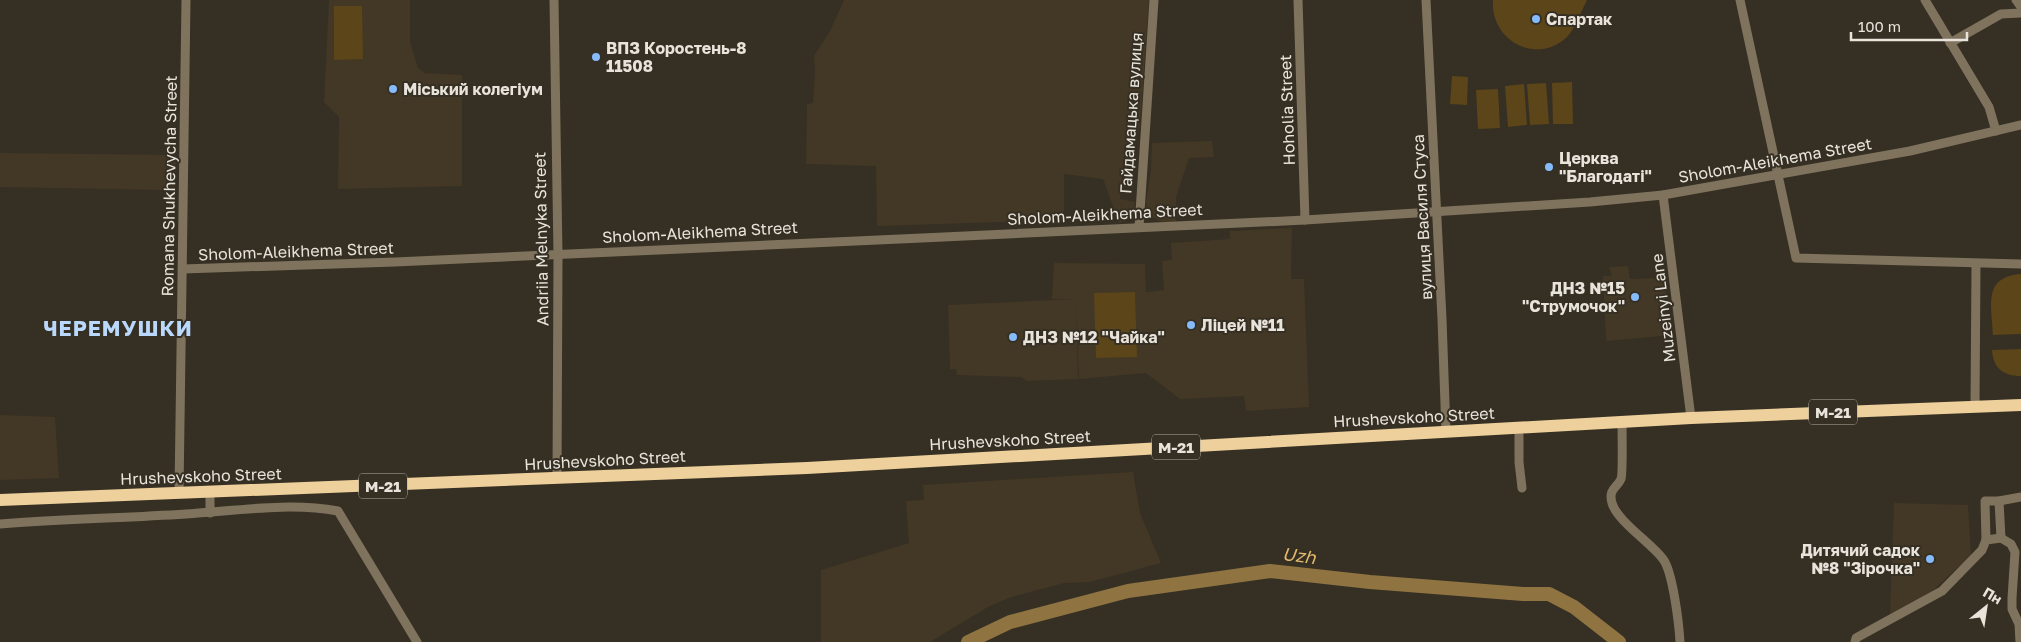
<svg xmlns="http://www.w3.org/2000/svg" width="2021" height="642" viewBox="0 0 2021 642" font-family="'Golos Text',sans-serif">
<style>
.built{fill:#423825}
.green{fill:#5b4519}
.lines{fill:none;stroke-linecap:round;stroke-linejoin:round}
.river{stroke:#8f7442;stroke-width:14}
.minor{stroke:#7f735e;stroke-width:9}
.highway{stroke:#edd09b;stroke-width:12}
.poi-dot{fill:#86bbfb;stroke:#362f23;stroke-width:2}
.labels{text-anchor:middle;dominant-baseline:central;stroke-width:4;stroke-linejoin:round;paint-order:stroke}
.shield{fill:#362f23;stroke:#b3aea4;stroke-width:1}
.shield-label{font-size:15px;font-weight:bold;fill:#e8e4dc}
.poi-label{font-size:16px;font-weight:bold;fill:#e8e4dc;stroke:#362f23;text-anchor:start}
.street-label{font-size:16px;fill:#e8e4dc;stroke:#362f23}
.water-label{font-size:18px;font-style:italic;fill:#e2ba6d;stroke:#362f23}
.district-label{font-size:21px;font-weight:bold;letter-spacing:1px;fill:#bad8fc;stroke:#362f23}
</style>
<rect width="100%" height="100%" fill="#362f23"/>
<g class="built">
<polygon points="329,0 410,0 410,42 418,68 425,73 462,75 462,186 338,189 339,117 324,102"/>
<polygon points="844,0 1149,0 1140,127 1135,139 1125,147 1120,199 1135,202 1134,210 1130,217 1126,221 1119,223 1103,179 1064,174 1064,220 877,226 876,166 806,164 807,104 813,103 815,71 814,56 830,31"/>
<polygon points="1212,141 1214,157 1189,158 1176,197 1176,222 1162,222 1150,216 1146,203 1151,170 1152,143"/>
<polygon points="0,153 176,155 175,187 167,187 164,190 0,187"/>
<polygon points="1292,228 1291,279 1304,279 1309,407 1246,411 1244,396 1180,399 1146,373 1079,379 1076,300 1078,379 1026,381 1021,377 957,375 956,369 950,369 948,305 1076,299 1052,299 1054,263 1145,264 1146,292 1164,290 1162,261 1172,260 1171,243 1230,239 1230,231"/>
<polygon points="1628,266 1630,279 1664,278 1672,335 1606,341 1603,276 1612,276 1609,267"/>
<polygon points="0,415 55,417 59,478 0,480"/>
<polygon points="1133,472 1140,513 1161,563 1090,582 1064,583 1011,597 988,607 930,642 821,642 821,570 909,543 906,501 924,500 923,485"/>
<polygon points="1894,503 1968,505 1971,555 1928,595 1890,615"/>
</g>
<g class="green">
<path d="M1493 0H1587C1582 10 1574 30 1567 37 1536 66 1490 40 1493 0Z"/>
<polygon points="334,6 362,6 363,59 334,60"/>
<polygon points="1452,76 1468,77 1467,105 1450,104"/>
<polygon points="1572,82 1573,124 1553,124 1552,83"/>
<polygon points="1546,83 1549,124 1530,125 1527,84"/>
<polygon points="1524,84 1527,125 1508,127 1505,86"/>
<polygon points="1498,89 1500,128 1478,129 1476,90"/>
<path d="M2021 274V334L1993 335C1992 306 1982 277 2021 274Z"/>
<polygon points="1135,292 1137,357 1096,358 1094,293"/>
<path d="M2021 349V376C2003 376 1993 368 1992 350Z"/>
</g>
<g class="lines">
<polyline class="river" points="968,642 1010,622 1128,591 1270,571 1370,582 1523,594 1549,594 1574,607 1619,642"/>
<g class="minor">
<polyline points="554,0 558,255 557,478"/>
<polyline points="1298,0 1305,220"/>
<polyline points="1426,0 1442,319 1446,432"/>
<polyline points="1740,0 1796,258 2021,264"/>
<polyline points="1925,0 1989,107 1996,131"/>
<polyline points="2016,0 2021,7"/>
<polyline points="1950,43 2001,14 2021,13"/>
<polyline points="1663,195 1691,418"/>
<polyline points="1139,227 1154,0"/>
<polyline points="183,269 395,262 922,238 1305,220 1590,202 1663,195 1910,151 2021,125"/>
<polyline points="1975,405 1976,264"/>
<path d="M1622 422C1622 431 1623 474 1621 479 1617 488 1608 489 1612 503 1617 521 1651 543 1663 559 1673 572 1679 625 1680 642"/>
<polyline points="1519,428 1519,462 1522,488"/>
<polyline points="179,492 186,0"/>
<polyline points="210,492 210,513"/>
<polyline points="1999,501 2021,497"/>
<path d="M0 524C62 519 124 518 186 514 236 511 289 502 338 511L417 642"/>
<polyline points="1986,540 2001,538 2011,544 2015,552 2012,598 2012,609 2019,624 2020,642"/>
<polyline points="1855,642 1856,638 1942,591 1982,550 1986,540 1985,501 1999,501 2001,538"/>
</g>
<polyline class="highway" points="0,500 807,468 1691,418 2021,405"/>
</g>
<g class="poi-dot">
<circle cx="1536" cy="19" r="5"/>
<circle cx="596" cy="57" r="5"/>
<circle cx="393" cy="89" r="5"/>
<circle cx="1549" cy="167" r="5"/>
<circle cx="1635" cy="297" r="5"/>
<circle cx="1191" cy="325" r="5"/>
<circle cx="1013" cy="337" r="5"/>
<circle cx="1930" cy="559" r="5"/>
</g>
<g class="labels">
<g class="shield">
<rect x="1809" y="399.5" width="48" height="25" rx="4"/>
<rect x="1152" y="434.5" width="48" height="25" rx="4"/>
<rect x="359" y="473.5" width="48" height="25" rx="4"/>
</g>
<g class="shield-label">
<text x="1833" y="412">М-21</text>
<text x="1176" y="447">М-21</text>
<text x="383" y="486">М-21</text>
</g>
<g class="poi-label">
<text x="1546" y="19">Спартак</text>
<text x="606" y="48">ВПЗ Коростень-8<tspan x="606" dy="18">11508</tspan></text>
<text x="403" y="89">Міський колегіум</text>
<text x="1559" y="158">Церква<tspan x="1559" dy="18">"Благодаті"</tspan></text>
<text x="1625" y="288" text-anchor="end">ДНЗ №15<tspan x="1625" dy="18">"Струмочок"</tspan></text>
<text x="1201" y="325">Ліцей №11</text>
<text x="1023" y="337">ДНЗ №12 "Чайка"</text>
<text x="1920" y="550" text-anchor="end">Дитячий садок<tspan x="1920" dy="18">№8 "Зірочка"</tspan></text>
</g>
<g class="street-label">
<text transform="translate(1287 110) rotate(-92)">Hoholia Street</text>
<text transform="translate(1131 113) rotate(-86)">Гайдамацька вулиця</text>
<text transform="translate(1775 160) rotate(-10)">Sholom-Aleikhema Street</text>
<text transform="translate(169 186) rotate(-89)">Romana Shukhevycha Street</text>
<text transform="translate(1105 214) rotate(-3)">Sholom-Aleikhema Street</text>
<text transform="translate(1422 217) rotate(-93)">вулиця Василя Стуса</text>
<text transform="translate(700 232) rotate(-3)">Sholom-Aleikhema Street</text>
<text transform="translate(541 239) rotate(-91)">Andriia Melnyka Street</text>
<text transform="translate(296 251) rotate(-2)">Sholom-Aleikhema Street</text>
<text transform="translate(1663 308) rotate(-97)">Muzeinyi Lane</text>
<text transform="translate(1414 417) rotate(-3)">Hrushevskoho Street</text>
<text transform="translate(1010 440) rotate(-3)">Hrushevskoho Street</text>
<text transform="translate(605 460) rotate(-3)">Hrushevskoho Street</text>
<text transform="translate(201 476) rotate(-2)">Hrushevskoho Street</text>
</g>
<g class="water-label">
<text transform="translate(1299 555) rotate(7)">Uzh</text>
</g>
<g class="district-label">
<text x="118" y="328">ЧЕРЕМУШКИ</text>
</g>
</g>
<g transform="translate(1986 607) rotate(30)" stroke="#362f23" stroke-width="4" paint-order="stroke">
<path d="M0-4L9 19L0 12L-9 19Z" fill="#e8e4dc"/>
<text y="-8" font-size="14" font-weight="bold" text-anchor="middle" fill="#e8e4dc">Пн</text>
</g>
<path d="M1851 32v8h116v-8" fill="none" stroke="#e8e4dc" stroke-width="2.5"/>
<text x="1858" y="32" font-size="15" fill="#e8e4dc" stroke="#362f23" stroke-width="4" paint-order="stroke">100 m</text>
</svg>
